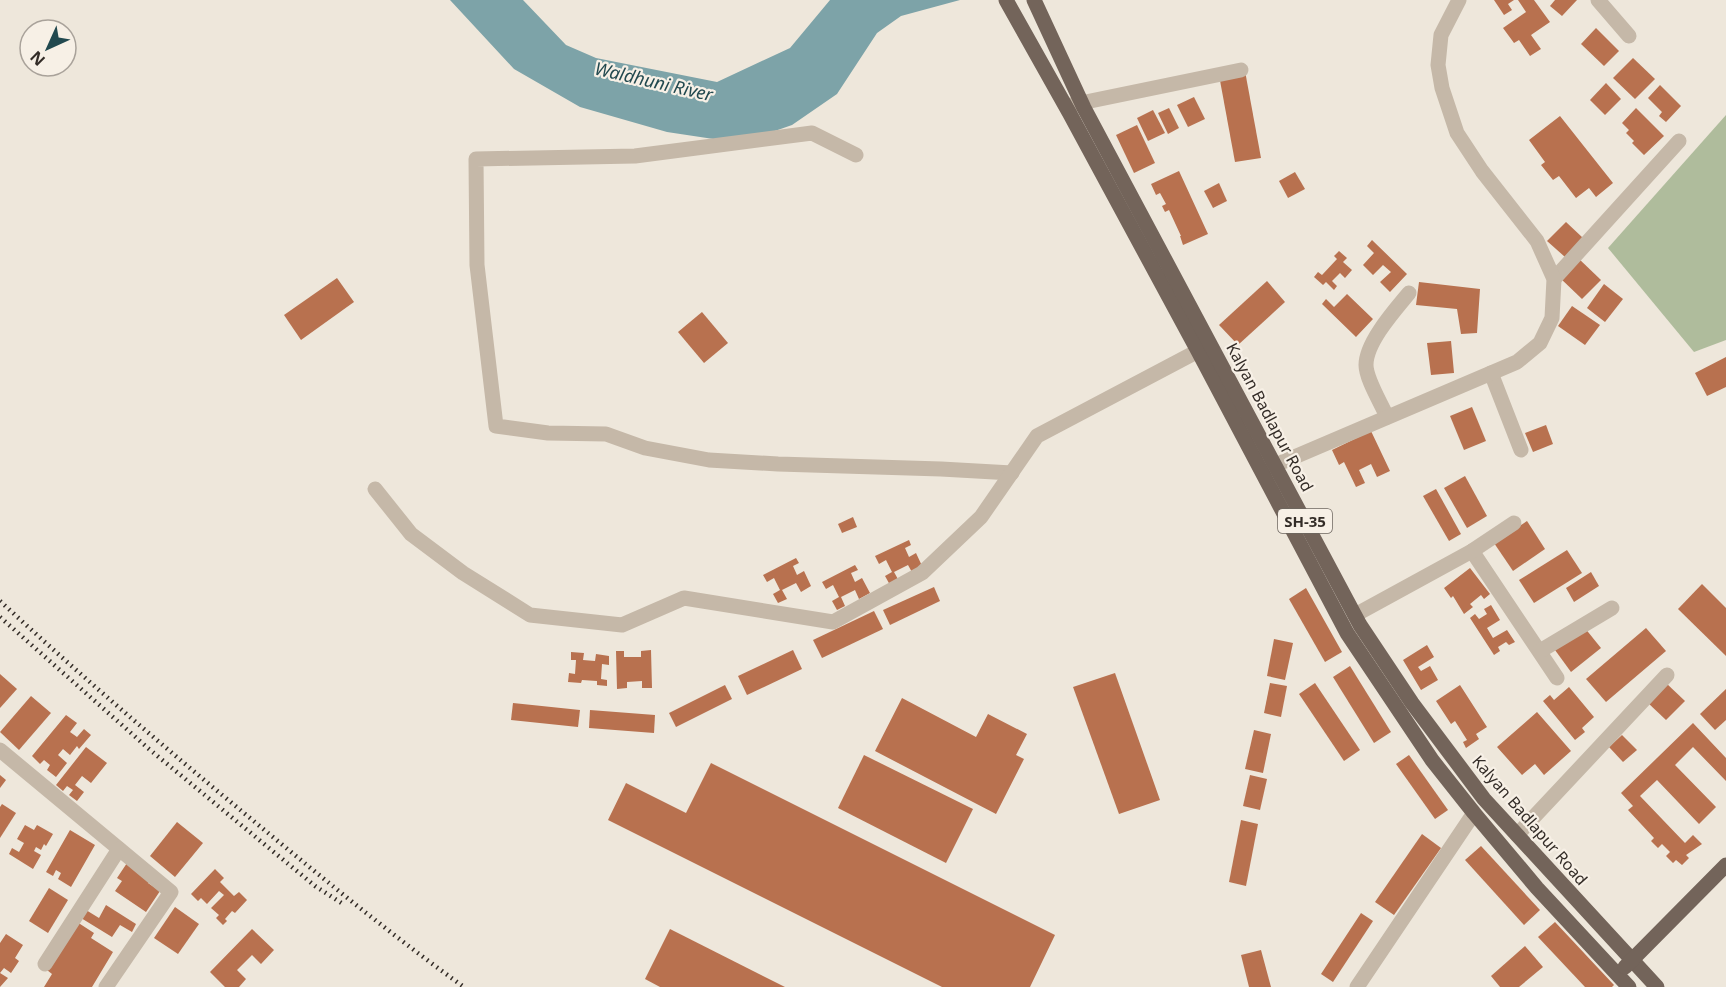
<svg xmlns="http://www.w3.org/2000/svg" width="1726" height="987" viewBox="0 0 1726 987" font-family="'Noto Sans',sans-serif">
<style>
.green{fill:#afbc9c}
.water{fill:#7da3a8}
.building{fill:#b8714f}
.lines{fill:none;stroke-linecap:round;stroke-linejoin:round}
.minor{stroke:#c5b8a8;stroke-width:15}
.major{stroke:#73645a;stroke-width:15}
.rail{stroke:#332c27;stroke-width:4.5;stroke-dasharray:1.5 4.5;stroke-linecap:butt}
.labels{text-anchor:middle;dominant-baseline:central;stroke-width:4.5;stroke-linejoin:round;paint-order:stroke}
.shield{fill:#f7f0e6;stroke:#6e6760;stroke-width:1.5}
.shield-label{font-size:15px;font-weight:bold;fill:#332c27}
.street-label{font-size:16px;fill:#332c27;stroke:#f7f0e6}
.water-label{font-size:18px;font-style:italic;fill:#22494f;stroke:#f7f0e6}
</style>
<rect width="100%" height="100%" fill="#eee7db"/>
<polygon class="green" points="1726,115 1726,340 1694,352 1608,248"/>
<polygon class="water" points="450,0 523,0 566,45 596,58 717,82 790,48 830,0 960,0 901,16 877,33 837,94 792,125 740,143 667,132 580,107 514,69"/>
<g class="building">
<polygon points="1494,0 1514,0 1508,4 1512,10 1504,15"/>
<polygon points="1518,0 1534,0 1550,22 1531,35 1541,49 1530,56 1519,40 1514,43 1503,28 1526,12"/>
<polygon points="1555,0 1577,0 1562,16 1550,6"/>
<polygon points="1596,28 1619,51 1604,66 1581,44"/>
<polygon points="1633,58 1655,79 1635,99 1613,78"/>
<polygon points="1245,71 1261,158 1235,162 1219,75"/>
<polygon points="1606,83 1621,99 1605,115 1590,100"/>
<polygon points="1660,85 1681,106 1666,122 1659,116 1662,112 1648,98"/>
<polygon points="1194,97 1205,119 1188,127 1177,105"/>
<polygon points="1169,108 1179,128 1168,134 1158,113"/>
<polygon points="1636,108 1664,136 1644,155 1632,143 1634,141 1626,133 1629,130 1622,123"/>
<polygon points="1153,110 1165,133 1148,141 1137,118"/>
<polygon points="1560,116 1613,183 1596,197 1589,188 1576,198 1559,176 1553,180 1541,165 1545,162 1529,140"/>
<polygon points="1137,125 1155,163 1134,173 1116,135"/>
<polygon points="1179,171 1208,234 1183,245 1180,236 1181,236 1169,210 1165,212 1162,206 1166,204 1160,193 1156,195 1151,184"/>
<polygon points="1295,172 1305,189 1288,198 1279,181"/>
<polygon points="1219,183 1227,201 1213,208 1204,191"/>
<polygon points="1566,222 1583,238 1565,257 1547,241"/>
<polygon points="1372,240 1407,274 1390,292 1380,282 1391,272 1383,265 1373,275 1363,265 1374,253 1367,246"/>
<polygon points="1339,251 1347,258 1343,262 1352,270 1345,278 1340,273 1332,281 1337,286 1334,290 1326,282 1323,285 1314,277 1318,272 1322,275 1337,259 1334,256"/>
<polygon points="1577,257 1601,280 1582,299 1558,276"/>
<polygon points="337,278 354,302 301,340 284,315"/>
<polygon points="1267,281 1285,302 1238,345 1219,325"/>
<polygon points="1419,282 1480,289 1477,333 1461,334 1457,309 1416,305"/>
<polygon points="1604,284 1623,299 1605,322 1587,308"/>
<polygon points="1347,294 1373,319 1356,337 1322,304 1326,299 1334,307"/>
<polygon points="1572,306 1600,325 1585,345 1558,326"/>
<polygon points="702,312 728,343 704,363 678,332"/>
<polygon points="1451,341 1454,373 1431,375 1427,343"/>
<polygon points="1726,357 1726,387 1707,396 1695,373"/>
<polygon points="1472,407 1486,441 1464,450 1450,416"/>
<polygon points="1546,425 1553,444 1533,452 1525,433"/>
<polygon points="1371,431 1390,471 1377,477 1371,464 1359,470 1365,483 1356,487 1344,462 1339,465 1332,450"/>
<polygon points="1465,476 1487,516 1467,528 1444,488"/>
<polygon points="1436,489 1461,534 1449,541 1423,496"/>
<polygon points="853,517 857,527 842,533 838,524"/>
<polygon points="1527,521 1545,549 1513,571 1494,543"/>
<polygon points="909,540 911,545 905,548 909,557 916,553 923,568 913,574 908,565 894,572 899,581 890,585 885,576 892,572 886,560 879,564 875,556"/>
<polygon points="1567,550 1582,573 1534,603 1519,580"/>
<polygon points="796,558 799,563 793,566 797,575 804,571 811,586 801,592 796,583 782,590 787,599 778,603 773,594 780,590 774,578 767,582 763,575"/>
<polygon points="855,565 858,570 851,573 855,582 862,578 870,593 859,599 855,590 841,597 845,606 837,610 832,601 839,597 833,585 826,589 822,582"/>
<polygon points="1470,568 1490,594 1484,599 1481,595 1470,604 1473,607 1464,614 1453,596 1451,598 1444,588"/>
<polygon points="1591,572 1599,586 1574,602 1566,588"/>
<polygon points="1702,584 1726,608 1726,656 1678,609"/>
<polygon points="934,587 940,601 890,625 883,610"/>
<polygon points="1306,588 1342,652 1325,662 1289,599"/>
<polygon points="1491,605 1500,620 1487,628 1493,638 1507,630 1515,642 1509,645 1506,642 1498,647 1500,651 1494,655 1470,618 1475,614 1479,619 1487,614 1484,609"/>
<polygon points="874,611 883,629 822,658 813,640"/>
<polygon points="1584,627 1601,648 1571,672 1555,650"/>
<polygon points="1646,628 1666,651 1606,702 1586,679"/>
<polygon points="1274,639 1293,643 1285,680 1267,676"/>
<polygon points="1427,645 1434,657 1418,667 1421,671 1430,666 1438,680 1421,690 1403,660"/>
<polygon points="651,650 652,688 642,688 642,681 627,682 627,688 617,689 616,651 624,651 624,657 641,657 641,651"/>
<polygon points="793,650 802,669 747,695 738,676"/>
<polygon points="571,652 584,653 583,660 595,661 596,654 609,656 609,665 602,664 601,679 607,680 607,686 597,685 597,681 582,680 581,683 568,682 569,673 575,674 576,660 571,660"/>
<polygon points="1350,666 1391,732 1374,743 1333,677"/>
<polygon points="1115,673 1160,800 1119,814 1073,687"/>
<polygon points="0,674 17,689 0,708"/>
<polygon points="1270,683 1287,686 1281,717 1264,713"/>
<polygon points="1315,683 1360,750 1344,761 1299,694"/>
<polygon points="1666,683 1685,701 1666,720 1647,702"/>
<polygon points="725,685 732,699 676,727 669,713"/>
<polygon points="1460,685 1487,727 1476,734 1479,739 1466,748 1463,742 1467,740 1455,721 1451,724 1436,701"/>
<polygon points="1569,687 1594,717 1582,728 1585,732 1575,740 1543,701 1550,695 1554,700"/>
<polygon points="1726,689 1726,720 1715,730 1700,714"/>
<polygon points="31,696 51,713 19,750 0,732"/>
<polygon points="902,698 976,737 988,714 1027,734 1016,755 1024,759 996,814 875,751"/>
<polygon points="513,703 580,710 578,727 511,720"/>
<polygon points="590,710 655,715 654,733 589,728"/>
<polygon points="1537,712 1571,751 1544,775 1535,764 1522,775 1497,747"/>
<polygon points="66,715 77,723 70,732 77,737 84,729 91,735 79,749 77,746 70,755 63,749 58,755 67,763 56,777 47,770 50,765 44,760 40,764 32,756"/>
<polygon points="1693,723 1726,758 1726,781 1693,747 1675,765 1716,807 1699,824 1657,780 1640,796 1685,843 1693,835 1702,844 1686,855 1689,858 1682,865 1676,860 1673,863 1666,856 1670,852 1662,844 1658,848 1651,841 1654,838 1628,810 1633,806 1621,793"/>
<polygon points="1254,730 1271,734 1263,773 1245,769"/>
<polygon points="1622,735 1637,750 1623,762 1609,747"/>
<polygon points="86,747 107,763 91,783 82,776 75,785 84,792 77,801 69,795 73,790 67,786 63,791 56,785"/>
<polygon points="864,755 973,809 946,863 838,808"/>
<polygon points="1409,755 1448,810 1435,819 1396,764"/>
<polygon points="711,763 1055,935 1030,987 942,987 608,820 626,783 686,813"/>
<polygon points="0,775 6,780 0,788"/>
<polygon points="1250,775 1267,779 1260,810 1243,806"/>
<polygon points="2,804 16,813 0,838 0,807"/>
<polygon points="1241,820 1258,824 1246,886 1229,882"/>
<polygon points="177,822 203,843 175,877 150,856"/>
<polygon points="25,825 34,830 37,825 53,834 46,846 44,844 41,850 36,847 34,851 41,855 33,869 9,854 12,848 19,852 24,843 17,839"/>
<polygon points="70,830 95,845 71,887 58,879 61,873 56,870 53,876 46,872"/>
<polygon points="1422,834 1441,848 1394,915 1375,902"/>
<polygon points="1481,846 1540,910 1524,925 1465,860"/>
<polygon points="127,863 151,879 148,883 160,891 146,912 115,891 122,881 117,878"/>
<polygon points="215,869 224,878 220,882 234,896 239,892 247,900 235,913 232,911 225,919 227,921 223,925 216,918 219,915 211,908 224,895 219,891 207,904 201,898 198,901 191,894"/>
<polygon points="49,888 68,900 48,933 29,921"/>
<polygon points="106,905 136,924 132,932 120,925 112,937 81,918 86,910 99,918"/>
<polygon points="175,907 199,924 178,954 154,938"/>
<polygon points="1361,913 1373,921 1333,982 1321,974"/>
<polygon points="77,922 94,933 91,938 113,952 92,987 44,987 52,974 47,970"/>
<polygon points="1555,922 1614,985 1612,987 1585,987 1538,937"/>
<polygon points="252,929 274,950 261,964 252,955 237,970 246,979 239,987 225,987 210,972"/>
<polygon points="670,929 785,987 660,987 645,979"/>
<polygon points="6,934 23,945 15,958 19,961 11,973 4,968 0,973 8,978 0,987 0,943"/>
<polygon points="1525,946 1543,967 1519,987 1500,987 1491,976"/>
<polygon points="1261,950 1271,987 1249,987 1241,955"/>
</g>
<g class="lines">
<g class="minor">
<polyline points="1598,0 1629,36"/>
<polyline points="1071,105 1241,70"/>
<polyline points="856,155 812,133 635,156 476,159 477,265 496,426 548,433 606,434 645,448 709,460 778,464 941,469 1012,473"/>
<polyline points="1554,279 1679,141"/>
<polyline points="1491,373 1521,450"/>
<path d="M1387 417C1381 403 1366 379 1366 365 1366 342 1395 310 1409 293"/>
<polyline points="1264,470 1517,362 1540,343 1552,318 1554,279 1537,241 1482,171 1457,133 1442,88 1438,65 1441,35 1459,0"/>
<polyline points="375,489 411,534 463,573 530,615 622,625 684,598 833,622 922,573 981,517 1037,436 1198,351"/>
<polyline points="1472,551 1557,678"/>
<polyline points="1355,615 1472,551 1514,523"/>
<polyline points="1540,651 1612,608"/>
<polyline points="0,750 171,892 106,987"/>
<polyline points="1517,835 1667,675"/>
<polyline points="45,964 119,849"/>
<polyline points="1357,987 1474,813"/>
</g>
<g class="major">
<polyline points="1006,0 1070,114 1198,351 1347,633 1432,760 1474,813 1537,888 1629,987"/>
<polyline points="1034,0 1084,108 1360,625 1412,703 1484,799 1657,987"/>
<polyline points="1625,967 1726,865"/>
</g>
<g class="rail">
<path d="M0 601C81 676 165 748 250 818 320 876 390 934 464 987"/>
<polyline points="0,617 149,749 315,886 343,904"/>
</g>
</g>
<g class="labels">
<rect class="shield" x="1278" y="509" width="54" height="24" rx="4.5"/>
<g class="shield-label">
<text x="1305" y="521">SH-35</text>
</g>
<g class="street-label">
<text transform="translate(1270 417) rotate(62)">Kalyan Badlapur Road</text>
<text transform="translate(1530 820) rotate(49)">Kalyan Badlapur Road</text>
</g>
<g class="water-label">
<text transform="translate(654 81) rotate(13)">Waldhuni River</text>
</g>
</g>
<g transform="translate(48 48) rotate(225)"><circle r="28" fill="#f7f0e6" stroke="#a9a29a" stroke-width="1.5"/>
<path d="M0-4.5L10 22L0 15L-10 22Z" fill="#22494f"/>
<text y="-9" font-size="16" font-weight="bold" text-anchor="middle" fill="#332c27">N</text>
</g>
</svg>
